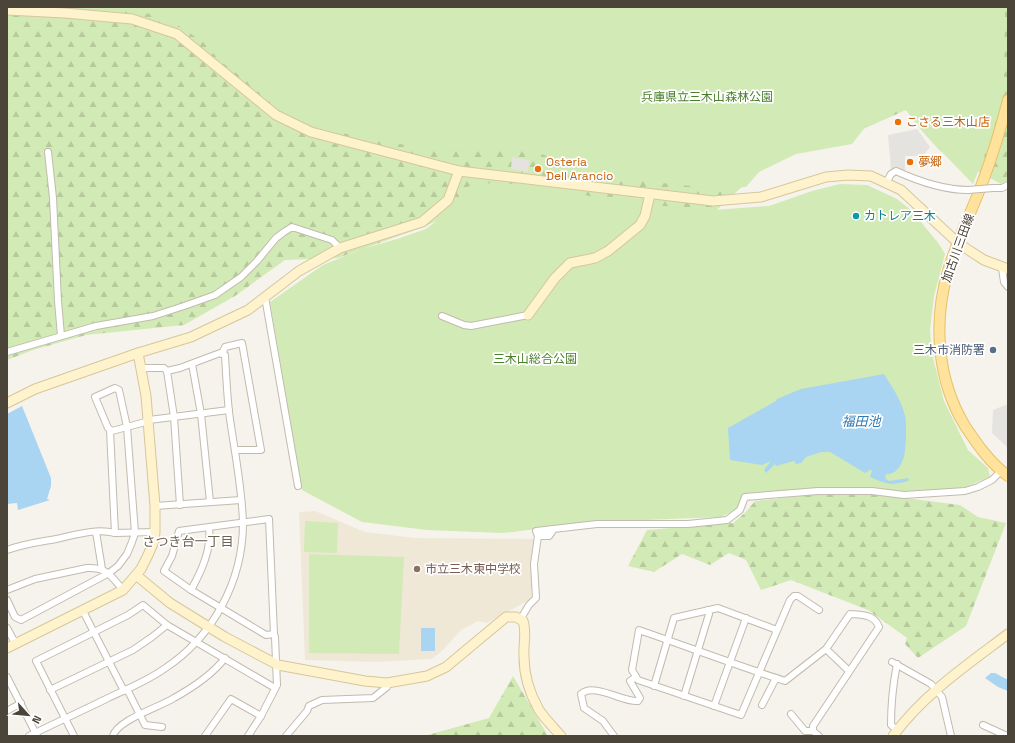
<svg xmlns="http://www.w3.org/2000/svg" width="1015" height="743" viewBox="0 0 1015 743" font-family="'Space Grotesk','Noto Sans JP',sans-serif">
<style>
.education{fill:#efe8d6}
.forest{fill:url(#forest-firs)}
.green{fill:#d2eab5}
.parking{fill:#e5e3e0}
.water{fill:#a9d4f2}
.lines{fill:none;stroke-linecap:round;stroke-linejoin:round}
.street-casing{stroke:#c2bbae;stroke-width:8}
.secondary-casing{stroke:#d6c79b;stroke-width:11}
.primary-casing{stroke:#e6c16a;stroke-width:12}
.street{stroke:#fff;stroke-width:6}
.secondary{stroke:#fff3cd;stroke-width:9}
.primary{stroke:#ffe39c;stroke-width:10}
.street-bridge-casing{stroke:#c2bbae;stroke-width:8;stroke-linecap:butt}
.street-bridge{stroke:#fff;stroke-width:6}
.food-dot{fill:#e8710a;stroke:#fff;stroke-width:1.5}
.culture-dot{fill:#0f9aa8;stroke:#fff;stroke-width:1.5}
.service-dot{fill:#5c6f8a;stroke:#fff;stroke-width:1.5}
.education-dot{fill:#8d6e63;stroke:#fff;stroke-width:1.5}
.labels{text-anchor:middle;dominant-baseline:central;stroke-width:3.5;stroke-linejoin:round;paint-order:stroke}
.park-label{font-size:12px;fill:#4a7f2a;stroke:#fff}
.food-label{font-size:12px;fill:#c56008;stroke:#fff;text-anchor:start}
.culture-label{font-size:12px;fill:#0d838f;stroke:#fff;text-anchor:start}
.street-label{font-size:12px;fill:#4b4439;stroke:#fff}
.service-label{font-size:12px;fill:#4e5e75;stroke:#fff;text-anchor:end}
.education-label{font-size:12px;fill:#785e54;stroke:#fff;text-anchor:start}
.water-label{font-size:13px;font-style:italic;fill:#2e7ab2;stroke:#fff}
.neighbourhood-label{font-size:13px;fill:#6e6250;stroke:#fff}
</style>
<defs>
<pattern id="forest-firs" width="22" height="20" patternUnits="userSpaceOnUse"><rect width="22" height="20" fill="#d2eab5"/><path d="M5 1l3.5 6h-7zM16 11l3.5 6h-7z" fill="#b6ca9c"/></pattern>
</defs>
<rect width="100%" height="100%" fill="#f6f3ec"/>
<polygon class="education" points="315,511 365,532 415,538 534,539 531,599 487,623 478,621 461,630 442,651 432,659 376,662 305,660 299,512"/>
<g class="forest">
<polygon points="7,7 1008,7 1008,180 1001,184 940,151 922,131 906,110 836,141 782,158 748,178 745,184 708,218 452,213 426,226 338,258 285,260 235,296 184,325 86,335 33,350 7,360"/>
<polygon points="818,494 882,495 960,505 978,517 1006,523 966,626 918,658 905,644 907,638 868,610 791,580 761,590 746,560 729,553 710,565 682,554 654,572 628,566 647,530 733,523 745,513 755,501"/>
<polygon points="513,676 548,736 424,736 489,718"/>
</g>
<g class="green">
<polygon points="89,7 1004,7 1005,15 1004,81 993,134 973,184 943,153 908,107 870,121 852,144 796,154 759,172 746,187 718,189 581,174 538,152 486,148 442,152 311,127 298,119 220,61 204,43 181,27 151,14"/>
<polygon points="476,183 527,184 559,188 589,196 616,197 641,200 653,205 714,210 769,206 812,191 840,184 867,185 897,199 911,210 939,244 945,254 934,296 930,330 932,354 944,401 968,450 988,468 990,477 963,488 895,492 867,487 816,488 744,495 737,509 721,517 594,522 503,533 427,530 362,522 302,490 270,302 323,265 362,249 397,239 426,229 453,208 463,189"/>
<polygon points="305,521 338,523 337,553 304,552"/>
<polygon points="309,554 404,557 399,654 309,653"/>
</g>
<g class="parking">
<polygon points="917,129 930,147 923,156 905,156 905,172 891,169 888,135"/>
<polygon points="512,157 529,160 528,172 511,169"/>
<polygon points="1008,404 1008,448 992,433 993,410"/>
</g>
<g class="water">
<path d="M884 374C892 387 902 401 905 416 907 421 906 451 904 456 902 465 895 476 886 474L885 478 889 481 909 478 908 481C890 486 887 484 870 477L872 470H870L865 473 830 452H821L806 457 801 463 796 464 794 461 776 466 775 464 766 473 764 470 771 461 762 465 730 460 728 428 776 401 777 399 801 389Z"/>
<polygon points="22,406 51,478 51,486 47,499 50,500 18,510 17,503 7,504 7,414"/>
<rect x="421" y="628" width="14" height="23"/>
<polygon points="991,673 995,673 1008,680 1008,691 998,687 985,678"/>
</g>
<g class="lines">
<g class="street-casing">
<g id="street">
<polyline points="48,152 53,198 58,301 61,336"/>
<path d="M886 183 891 174 896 171C918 181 944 190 968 190"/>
<polyline points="993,188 1002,188 1008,185"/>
<polyline points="1002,268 1004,282 1008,287"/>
<polyline points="265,297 298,486"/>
<polyline points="442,316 464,325 471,326 528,315"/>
<polyline points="7,352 96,326 153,316 184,306 215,295 241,277 257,261 276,238 284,232 292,227 332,240 340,248"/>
<polyline points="222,354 225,347 242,343 261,450 235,450"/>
<polyline points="192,364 201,414 210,502"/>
<polyline points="141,368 164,368 167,371"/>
<polyline points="149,420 229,410"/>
<polyline points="110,430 115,533"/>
<polyline points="155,506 241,500"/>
<polygon points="269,519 274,634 266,635 191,590 164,571 172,556 179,531"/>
<polyline points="551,529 552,532 549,536 538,536 536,531 597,524 688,524 727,520 740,510 745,497 818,491 872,491 904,495 965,491 978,487 992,480 1001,471"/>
<polyline points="96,532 102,569"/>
<path d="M7 550C23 544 39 542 56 539 75 535 96 528 115 533L155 532"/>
<path d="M7 590 35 579 87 568C107 567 111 576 123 590"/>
<path d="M191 590C201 572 212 549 209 527"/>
<polyline points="7,600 15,617 21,620 109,573 118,566 127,554 132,542 135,533 127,427 119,390 115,388 95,397 108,428 112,431 149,421"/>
<polyline points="83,611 124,691"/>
<polyline points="520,620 529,605 536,598 534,564 538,536"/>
<polyline points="7,628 15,643"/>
<polyline points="826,649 849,671"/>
<polyline points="892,662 931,684 942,697 951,736"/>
<path d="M897 664C893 684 891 705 891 725L897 730"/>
<polyline points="7,677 37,736"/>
<polyline points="654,686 674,618 718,608 777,630"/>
<polyline points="127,689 145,725 162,727"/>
<polyline points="50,690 133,650 152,637 167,625"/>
<polyline points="684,696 709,614 708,610"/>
<polyline points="762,705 776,678"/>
<polyline points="714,706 746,618"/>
<polyline points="7,711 21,703"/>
<polyline points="791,714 805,731 813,731"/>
<polyline points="983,725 1007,736"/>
<path d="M29 736C55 723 82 711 108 698 127 689 147 681 164 669 213 637 243 581 243 523 242 486 234 449 229 412 227 393 226 374 225 355L220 353 180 368 167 371 174 417 180 505"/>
<polyline points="74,736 36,661 128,615 143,605 167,625 275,688"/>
<path d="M113 736C117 720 160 707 174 698 192 688 212 675 225 658"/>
<polyline points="205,736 231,699 261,716"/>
<polyline points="248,736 261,716 277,685 275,637 274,634"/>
<polyline points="286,736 307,711 309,706 322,700 373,698 387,687 387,683"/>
<path d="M614 736 603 721 584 708 581 694C594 682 624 703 638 701L640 698 630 681 636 677"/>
<path d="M819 736 813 731V726L879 627C874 614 862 615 850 614L826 649 785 681C736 665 688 647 639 630L632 670 638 680 741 715 790 600 794 596H798L819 610"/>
</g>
</g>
<g class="secondary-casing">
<g id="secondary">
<polyline points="7,10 65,13 132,19 177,34 276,115 311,132 459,171 713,201 761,197 826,177 848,175 871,176 901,190 958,243 970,251 984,260 1008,269"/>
<polyline points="528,315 555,278 570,263 595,258 608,251 640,225 645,216 650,194"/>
<polyline points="7,403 35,389 138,353 191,337 248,310 299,271 340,248 422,222 448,200 459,171"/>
<path d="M136 575 170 603 225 637 278 665 365 681 387 683 427 676 446 667 506 617H516L523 621C527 633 523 645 524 657 524 676 530 694 539 710 545 719 554 728 561 736"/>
<polyline points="7,648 123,590 141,569 148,555 154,541 155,532 155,506 146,396 138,353"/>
<path d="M893 736C924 694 967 665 1008 634"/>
</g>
</g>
<g class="primary-casing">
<path id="primary" d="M1008 100C1001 128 993 154 983 181 972 211 957 240 948 271 933 322 937 380 965 426 977 444 990 463 1008 476"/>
</g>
<use href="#street" class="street"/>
<use href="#secondary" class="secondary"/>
<use href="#primary" class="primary"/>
<g class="street-bridge-casing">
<polyline id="street-bridge" points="968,190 993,188"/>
</g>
<use href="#street-bridge" class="street-bridge"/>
</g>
<g class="food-dot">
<circle cx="898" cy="122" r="4"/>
<circle cx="910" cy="162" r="4"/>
<circle cx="538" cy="169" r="4"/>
</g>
<circle class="culture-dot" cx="856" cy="216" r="4"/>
<circle class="service-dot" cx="993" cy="350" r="4"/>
<circle class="education-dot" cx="417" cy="569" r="4"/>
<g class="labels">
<g class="park-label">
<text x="707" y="97">兵庫県立三木山森林公園</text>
<text x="535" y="359">三木山総合公園</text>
</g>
<g class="food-label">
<text x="906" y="122">こさる三木山店</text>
<text x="546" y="162">Osteria<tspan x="546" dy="14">Dell Arancio</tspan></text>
<text x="918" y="162">夢郷</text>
</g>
<g class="culture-label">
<text x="864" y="216">カトレア三木</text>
</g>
<g class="street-label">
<text transform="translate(958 248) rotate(-70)">加古川三田線</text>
</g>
<g class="service-label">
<text x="985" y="350">三木市消防署</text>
</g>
<g class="education-label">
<text x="425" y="569">市立三木東中学校</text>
</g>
<g class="water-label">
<text x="861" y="421">福田池</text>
</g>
<g class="neighbourhood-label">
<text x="188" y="541">さつき台一丁目</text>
</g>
</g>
<rect width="1015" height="743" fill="none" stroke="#4b4439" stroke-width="16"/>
<g transform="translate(28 715) rotate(117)" stroke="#ffffff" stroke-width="3" paint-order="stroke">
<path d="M0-3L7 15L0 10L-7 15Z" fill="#4b4439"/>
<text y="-6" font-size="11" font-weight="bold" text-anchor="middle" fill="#4b4439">N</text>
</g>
</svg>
